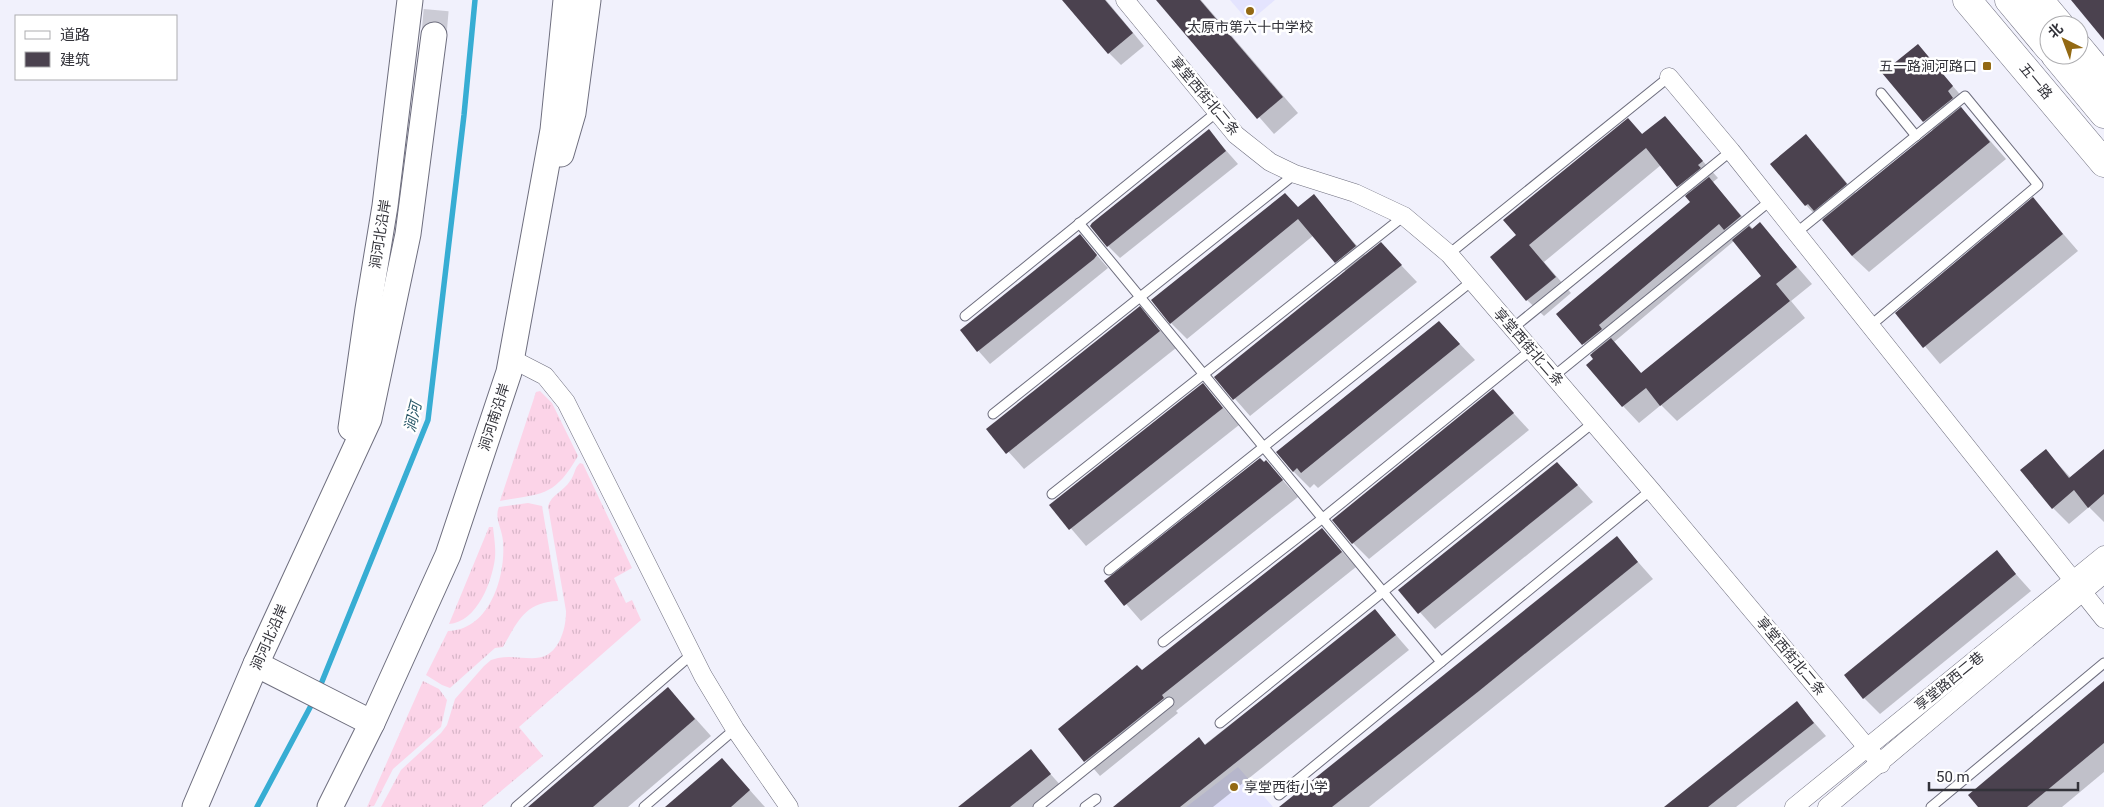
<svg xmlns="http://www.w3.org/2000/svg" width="2104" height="807" viewBox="0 0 2104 807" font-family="Roboto,'Noto Sans SC',sans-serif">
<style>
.built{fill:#e4e4fe}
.grass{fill:url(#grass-tufts)}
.shadow{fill:#0003;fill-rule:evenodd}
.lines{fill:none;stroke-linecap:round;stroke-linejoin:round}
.stream{stroke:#37add3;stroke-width:5.5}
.building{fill:#4b424f}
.secondary-tunnel{stroke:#cbcbd5;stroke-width:25;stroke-dasharray:25 12;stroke-linecap:butt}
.lane-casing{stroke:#6e6e7e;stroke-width:11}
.street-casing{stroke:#6e6e7e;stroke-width:19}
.secondary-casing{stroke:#6e6e7e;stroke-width:27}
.primary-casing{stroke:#6e6e7e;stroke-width:29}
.lane{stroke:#fff;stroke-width:9}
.street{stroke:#fff;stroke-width:18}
.secondary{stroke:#fff;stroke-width:25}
.primary{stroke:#fff;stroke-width:28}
.poi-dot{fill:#936913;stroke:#fff;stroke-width:2}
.labels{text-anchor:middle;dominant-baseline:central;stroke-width:5;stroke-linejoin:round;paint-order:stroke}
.poi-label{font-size:14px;fill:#33333a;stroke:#fff}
.street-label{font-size:14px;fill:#33333a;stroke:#fff}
.water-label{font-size:15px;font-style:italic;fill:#275667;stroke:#fff}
</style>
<defs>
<pattern id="grass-tufts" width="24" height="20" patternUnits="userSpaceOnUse" patternTransform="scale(1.25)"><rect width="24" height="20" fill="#fcd4e8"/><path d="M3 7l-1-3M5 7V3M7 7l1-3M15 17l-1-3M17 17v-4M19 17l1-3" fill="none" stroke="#d8b6c8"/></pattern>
</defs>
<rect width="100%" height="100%" fill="#f1f1fc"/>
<g class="built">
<polygon points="1230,0 1275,0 1249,22"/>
<polygon points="1238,767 1273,807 1186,807"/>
</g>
<g class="grass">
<path d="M540 391 552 403 578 456C554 497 544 493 500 501L536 392Z"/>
<path d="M580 463 583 464 632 568 614 578 626 603 632 600 641 620 519 727 543 756 482 807H381L401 770 441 733 447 725 455 699 484 666 491 660 498 658C522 653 544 669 559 642 564 632 566 622 566 611L548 506C552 494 563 492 570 481 575 475 574 468 580 463Z"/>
<path d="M528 503 542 506 558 601C525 602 518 621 503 647L495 648 450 688 442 685 426 675 448 631C490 630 506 576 503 541 502 528 494 518 499 507Z"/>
<path d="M489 527H493C494 537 496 548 495 558 492 582 477 622 449 624Z"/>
<polygon points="423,681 439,689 447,700 441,727 393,769 374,806 367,807"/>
</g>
<g class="shadow">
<polygon points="1071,0 1106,0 1144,46 1121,65 1109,53"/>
<polygon points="1157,0 1201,0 1298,113 1274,134"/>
<polygon points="1918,46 1964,99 1959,104 1964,111 2006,159 1869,272 1852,256 1824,220 1820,216 1818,218 1806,205 1818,148 1856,194 1934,131 1924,121"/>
<path d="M1664 118 1718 178 1713 182 1715 185 1753 229 1760 224 1812 284 1791 301 1805 318 1677 421 1661 405 1639 423 1623 406 1593 354 1558 315 1692 203 1688 196 1661 165 1544 262 1571 293 1544 316 1527 300 1518 235 1628 119 1643 135ZM1734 241 1763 277 1642 374 1614 342Z"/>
<polygon points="1209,131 1238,164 1120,258 1108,246"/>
<polygon points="1313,196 1366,256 1381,244 1417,282 1250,416 1216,377 1346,272 1314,235 1187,339 1171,323"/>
<polygon points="2033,199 2078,251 1940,364 1897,313"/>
<polygon points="1080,236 1108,268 990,364 961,331"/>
<polygon points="1140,308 1176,348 1024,469 988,429"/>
<polygon points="1439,322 1475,360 1318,488 1314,484 1310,488 1293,471"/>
<polygon points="1203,385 1239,425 1086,546 1051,505"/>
<polygon points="1493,391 1529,430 1369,559 1353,543"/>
<polygon points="2046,451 2071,478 2104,451 2104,522 2089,507 2069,524 2053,508"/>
<polygon points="1266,462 1298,497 1141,621 1106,581"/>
<polygon points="1573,480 1593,502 1435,629 1400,590"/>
<polygon points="1322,529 1356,567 1176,711 1178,713 1100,776 1060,730 1142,672"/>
<polygon points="1617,538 1653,579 1369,807 1283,807"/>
<polygon points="1996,552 2031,591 1880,714 1864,698"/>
<polygon points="1375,611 1409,650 1213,807 1125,807"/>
<polygon points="2104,687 2104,772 2062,807 1980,807"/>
<polygon points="668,688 711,736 628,807 530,807"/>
<polygon points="1797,703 1826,736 1736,807 1674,807"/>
<polygon points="1030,751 1062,787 1038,807 960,807"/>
<polygon points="722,759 765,807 667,807"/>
</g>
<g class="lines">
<g class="stream">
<polyline points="319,689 428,420 464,115 475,0"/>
<polyline points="257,807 314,700"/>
</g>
</g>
<g class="building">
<polygon points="1062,0 1105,0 1133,33 1108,54"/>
<polygon points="1156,0 1200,0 1283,97 1257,119"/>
<polygon points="2071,0 2104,0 2104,40"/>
<polygon points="1918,44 1953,86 1948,91 1953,98 1923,122 1882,73"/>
<polygon points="1961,107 1990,142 1852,256 1822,220"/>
<polygon points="1665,116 1703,161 1698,165 1701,168 1677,187 1646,148 1529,245 1556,277 1526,301 1490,257 1516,235 1503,220 1628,118 1642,134"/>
<polygon points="1209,129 1226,151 1107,247 1090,226 1092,223"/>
<polygon points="1806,134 1847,184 1814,211 1808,204 1805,206 1770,164"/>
<polygon points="1709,177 1741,216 1724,230 1719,224 1599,325 1602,329 1582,345 1556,314 1690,202 1685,196"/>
<polygon points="1285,193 1298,207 1314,194 1356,246 1335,263 1298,219 1170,324 1151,300"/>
<polygon points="2033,197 2063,234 1923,348 1895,313"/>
<polygon points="1760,222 1797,267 1776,284 1790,301 1660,406 1646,388 1622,407 1586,365 1593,359 1590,355 1611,338 1641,373 1761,276 1732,240 1749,226 1752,229"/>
<polygon points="1080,234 1097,255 1094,259 977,352 960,330"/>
<polygon points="1381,242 1402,265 1233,400 1214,377"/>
<polygon points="1140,306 1160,331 1006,454 986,429"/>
<polygon points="1439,321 1460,344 1301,473 1297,468 1293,472 1276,452"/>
<polygon points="1203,383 1223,408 1069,530 1049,505"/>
<polygon points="1493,389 1514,413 1352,544 1332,520"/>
<polygon points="2046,449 2069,478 2104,449 2104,494 2088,508 2074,490 2052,509 2020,470"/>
<polygon points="1260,458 1264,462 1266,460 1283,480 1124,606 1104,581"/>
<polygon points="1557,462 1578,485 1418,614 1398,590"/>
<polygon points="1322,528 1342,552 1162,695 1164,698 1084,762 1058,729 1137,665 1142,670"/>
<polygon points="1617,536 1638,562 1479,691 1332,807 1279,807"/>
<polygon points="1997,550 2016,574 1863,699 1844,675"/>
<polygon points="1375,609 1396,635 1180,807 1113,807 1199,737 1205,745"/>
<polygon points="2104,681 2104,743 2027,807 1978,807 1968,795"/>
<polygon points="668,687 695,719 593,807 528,807"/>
<polygon points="1797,701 1814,723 1708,807 1664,807"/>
<polygon points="1031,749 1051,774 1010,807 958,807"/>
<polygon points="722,758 750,790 731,807 665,807"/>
</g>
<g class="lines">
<polyline class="secondary-tunnel" points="434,35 437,0"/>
<g class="lane-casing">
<g id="lane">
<polyline points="1881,93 1916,136"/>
<polyline points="1079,223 1441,662"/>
<polyline points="1796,233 1965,96 2038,185 1870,326"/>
<polyline points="1449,254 1669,77"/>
<polyline points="965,316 1217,112"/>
<polyline points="1513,328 1731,151"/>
<polyline points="1554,376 1770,201"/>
<polyline points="993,414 1295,174"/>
<polyline points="1052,494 1404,216"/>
<polyline points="1109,570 1472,281"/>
<polyline points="1163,642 1323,518 1531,350"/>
<polyline points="1220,723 1594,422"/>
<polyline points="1279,795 1651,490"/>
<polyline points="516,807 692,654"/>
<polyline points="644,807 735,729"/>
<polyline points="1038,807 1169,702"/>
<polyline points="1085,807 1096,799"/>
<polyline points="1931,807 2104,663"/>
</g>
</g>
<g class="street-casing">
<g id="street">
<polyline points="1125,0 1236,135 1270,162 1295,174 1355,193 1404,216 1449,254 1651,490 1881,764"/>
<polyline points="1669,77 1731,151 2104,619"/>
<polyline points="512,359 545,376 566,402 703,676 735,729 789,807"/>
<polyline points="1794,807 2104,555"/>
<polyline points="1827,807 2104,574"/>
</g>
</g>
<g class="secondary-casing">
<g id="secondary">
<polyline points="561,154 573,113 588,0"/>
<polyline points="351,428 368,309 385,206 410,0"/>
<polyline points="256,664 372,723"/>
<polyline points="195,807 256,664 369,419 408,234 434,35"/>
<polyline points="330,807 372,723 448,555 509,372 553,130 566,0"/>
</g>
</g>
<g class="primary-casing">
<g id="primary">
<polyline points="1967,0 2104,163"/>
<polyline points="2009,0 2049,48"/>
<polyline points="2039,0 2060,25"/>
<polyline points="2079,48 2104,78"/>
<polyline points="2055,55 2104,114"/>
</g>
</g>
<use href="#lane" class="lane"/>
<use href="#street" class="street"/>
<use href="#secondary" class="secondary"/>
<use href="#primary" class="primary"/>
</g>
<g class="poi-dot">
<circle cx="1250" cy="11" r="5"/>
<rect x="1982" y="61" width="10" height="10" rx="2.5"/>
<circle cx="1234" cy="787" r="5"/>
</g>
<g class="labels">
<g class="poi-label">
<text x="1250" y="27">太原市第六十中学校</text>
<text x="1977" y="66" text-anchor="end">五一路涧河路口</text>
<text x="1244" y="787" text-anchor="start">享堂西街小学</text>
</g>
<g class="street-label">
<text transform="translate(2036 81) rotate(50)">五一路</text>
<text transform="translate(1205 96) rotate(50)">享堂西街北二条</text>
<text transform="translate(380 234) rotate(-81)">涧河北沿岸</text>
<text transform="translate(1529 347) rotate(49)">享堂西街北二条</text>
<text transform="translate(494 417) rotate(-72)">涧河南沿岸</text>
<text transform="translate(269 637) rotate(-66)">涧河北沿岸</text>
<text transform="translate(1791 656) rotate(50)">享堂西街北二条</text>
<text transform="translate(1949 681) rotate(-39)">享堂路西二巷</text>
</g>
<g class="water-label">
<text transform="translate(413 417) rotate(-76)">涧河</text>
</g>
</g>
<rect x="15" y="15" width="162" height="65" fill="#ffffff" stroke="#adadb0"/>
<rect x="25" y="31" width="25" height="8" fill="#ffffff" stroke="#adadb0"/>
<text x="60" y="40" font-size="15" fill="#33333a">道路</text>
<rect x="25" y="52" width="25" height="15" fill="#4b424f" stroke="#adadb0"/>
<text x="60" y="65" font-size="15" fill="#33333a">建筑</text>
<g transform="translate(2064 40) rotate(318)"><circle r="24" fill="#ffffff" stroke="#adadb0"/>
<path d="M0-4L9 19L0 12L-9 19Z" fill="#936913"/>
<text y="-8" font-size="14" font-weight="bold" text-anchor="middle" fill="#33333a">北</text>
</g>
<path d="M1929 782v8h149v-8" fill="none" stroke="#33333a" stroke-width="2.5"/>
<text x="1936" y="782" font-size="15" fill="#33333a" stroke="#ffffff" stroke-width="4" paint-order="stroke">50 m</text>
</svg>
